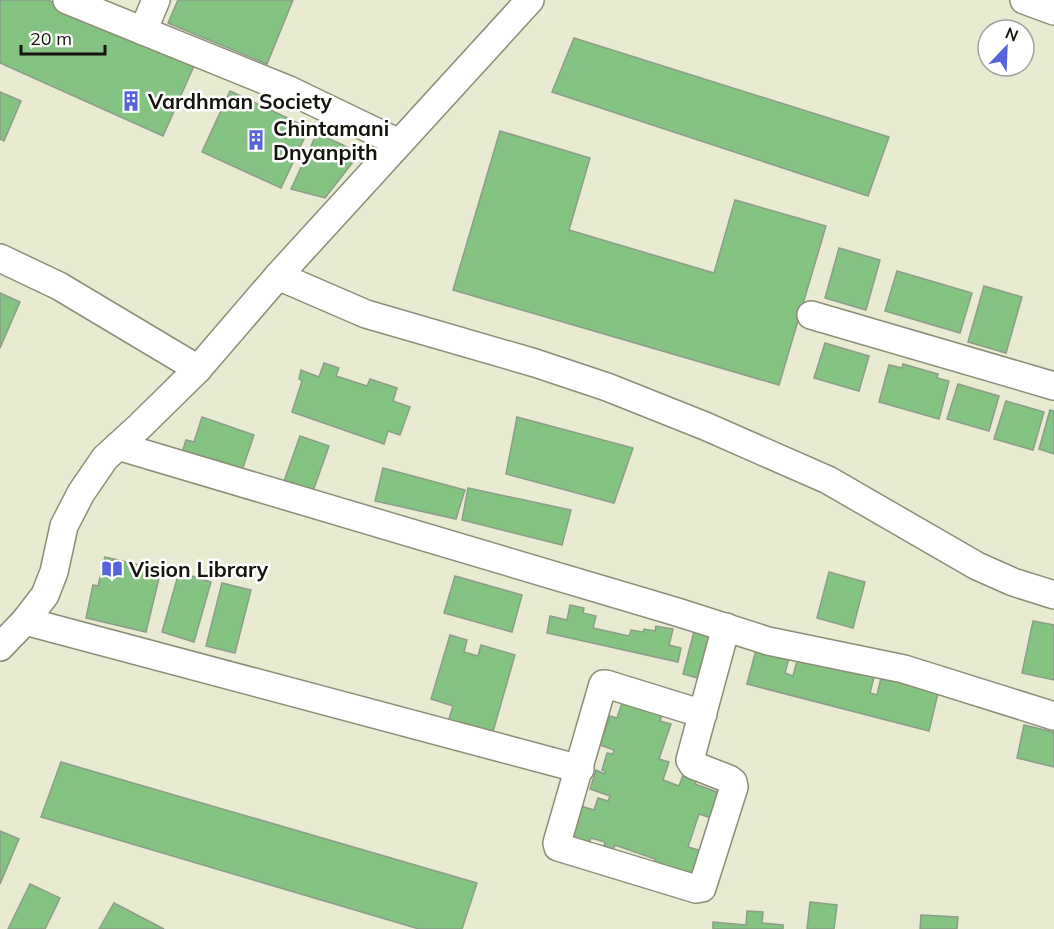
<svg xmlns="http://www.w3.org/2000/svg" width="1054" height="929" viewBox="0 0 1054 929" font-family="Mulish,sans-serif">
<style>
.building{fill:#84c381;stroke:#8c9d8a;stroke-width:1.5}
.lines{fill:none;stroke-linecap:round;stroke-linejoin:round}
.minor-casing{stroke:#8c8d76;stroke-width:30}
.minor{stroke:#fff;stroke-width:27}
.labels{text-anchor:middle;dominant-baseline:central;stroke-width:5;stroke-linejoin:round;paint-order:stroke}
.poi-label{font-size:21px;font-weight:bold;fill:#15150d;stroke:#fff;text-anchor:start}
</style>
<rect width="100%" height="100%" fill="#e8ead1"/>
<g class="building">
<polygon points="0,0 48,0 194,66 163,136 0,63"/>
<polygon points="178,0 293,0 267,64 168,23"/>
<polygon points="574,38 889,137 868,196 552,92"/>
<polygon points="230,91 309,128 281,188 202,152"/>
<polygon points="0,92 21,101 4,141 0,139"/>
<polygon points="500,131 590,158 569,230 714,273 735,200 826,226 779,385 453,290"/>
<polygon points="317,133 360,153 325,198 291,189"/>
<polygon points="839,248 880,260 866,310 825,298"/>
<polygon points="897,271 972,293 960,333 885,311"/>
<polygon points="984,286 1022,297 1006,353 968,342"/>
<polygon points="0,293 20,302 0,348"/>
<polygon points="825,343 869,356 859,391 814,378"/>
<polygon points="324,363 339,368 336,376 367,386 370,379 397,388 393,401 410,407 400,435 388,431 384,444 292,412 302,381 299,379 301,370 319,377"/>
<polygon points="903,364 938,374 937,378 949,381 939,419 879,402 889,365 902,368"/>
<polygon points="958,384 999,396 989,431 947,419"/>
<polygon points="1006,401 1044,412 1033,450 994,439"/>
<polygon points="1050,410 1054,411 1054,454 1039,449"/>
<polygon points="202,417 254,435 240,476 181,456 186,440 194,442"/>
<polygon points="517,417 633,448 614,503 506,474"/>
<polygon points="300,436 329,446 312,494 283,484"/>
<polygon points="383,468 465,490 456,519 375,501"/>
<polygon points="468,488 571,510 562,545 462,520"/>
<polygon points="105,557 161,570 146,632 86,618 93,585 98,586"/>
<polygon points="179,572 211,582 194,642 162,632"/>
<polygon points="829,572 865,582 853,628 817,618"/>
<polygon points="455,576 522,595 512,632 444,613"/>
<polygon points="222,583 251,590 235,653 206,646"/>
<polygon points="570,605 584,608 583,613 596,616 593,628 629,636 631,630 643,632 644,629 655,631 656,626 673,629 669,645 681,648 678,662 547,633 550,616 567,620"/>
<polygon points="697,620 719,626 705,680 683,674"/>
<polygon points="1033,621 1054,625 1054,680 1022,673"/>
<polygon points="450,635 467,640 464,652 478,656 481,645 515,655 490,742 446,728 453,706 431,699"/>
<polygon points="757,646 790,654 785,673 793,676 798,657 874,677 870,693 877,695 881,678 938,693 929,731 747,684"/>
<polygon points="622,703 663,712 660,721 671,724 659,759 669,762 663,780 679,786 683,775 696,780 695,784 720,793 711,818 699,814 688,847 702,851 693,878 651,872 655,859 615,845 613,850 604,846 605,842 591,838 586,851 568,845 581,806 594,810 598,798 608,801 610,796 590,789 596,770 605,774 605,771 602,770 607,753 613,754 614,750 600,745 610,716 617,718"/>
<polygon points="1024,725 1054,732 1054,767 1017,758"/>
<polygon points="61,762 477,883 462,929 419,929 41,817"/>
<polygon points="0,831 19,839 0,884"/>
<polygon points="30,884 60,898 45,929 8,929"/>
<polygon points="810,902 837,905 834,929 807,929"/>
<polygon points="114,903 164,929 99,929"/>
<polygon points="747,911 763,912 762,923 783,925 783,929 713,929 713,922 746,925"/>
<polygon points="921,915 958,917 957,929 920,929"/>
</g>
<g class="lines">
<g class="minor-casing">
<g id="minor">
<polyline points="67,0 289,90 399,143"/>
<polyline points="1024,0 1054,11"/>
<polyline points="143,31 156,0"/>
<polyline points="0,258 59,286 198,369"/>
<polyline points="278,276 366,314 535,363 607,387 705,426 828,480 977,566 1013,582 1054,595"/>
<polyline points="811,315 1054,386"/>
<polyline points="118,446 677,612 768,641 904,669 1054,716"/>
<polyline points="25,621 580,769"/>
<polyline points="0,647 25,621 45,595 54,572 64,526 81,493 105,458 140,426 198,369 278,276 530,0"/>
<polyline points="703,714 606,684 603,684 557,843 558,847 696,889 702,888 734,787 733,782 729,779 693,765 690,760 726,627"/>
</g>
</g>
<use href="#minor" class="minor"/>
</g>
<defs>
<g id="building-bare" transform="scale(1.62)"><path d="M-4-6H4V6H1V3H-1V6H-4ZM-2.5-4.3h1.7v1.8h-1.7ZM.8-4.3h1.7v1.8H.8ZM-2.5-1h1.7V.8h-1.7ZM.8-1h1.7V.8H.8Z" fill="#5763da" stroke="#fff" stroke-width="2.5" paint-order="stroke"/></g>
<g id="library-bare" transform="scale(1.62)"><path d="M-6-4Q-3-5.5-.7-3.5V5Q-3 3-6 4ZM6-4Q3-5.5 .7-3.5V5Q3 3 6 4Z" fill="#5763da" stroke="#fff" stroke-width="2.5" paint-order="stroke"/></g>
</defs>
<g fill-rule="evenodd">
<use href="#building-bare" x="131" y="101"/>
<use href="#building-bare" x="256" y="140"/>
<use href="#library-bare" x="112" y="569"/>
</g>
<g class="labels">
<g class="poi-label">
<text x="148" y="101">Vardhman Society</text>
<text x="273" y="128">Chintamani<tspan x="273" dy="24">Dnyanpith</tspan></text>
<text x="129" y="569">Vision Library</text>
</g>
</g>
<g transform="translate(1006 48) rotate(23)"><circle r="28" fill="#ffffff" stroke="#a1a19e" stroke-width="1.5"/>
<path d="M0-4.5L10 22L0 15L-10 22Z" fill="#5763da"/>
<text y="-9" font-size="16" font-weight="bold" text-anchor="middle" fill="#15150d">N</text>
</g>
<path d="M21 45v9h84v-9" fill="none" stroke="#15150d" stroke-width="3"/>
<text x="30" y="45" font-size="18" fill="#15150d" stroke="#ffffff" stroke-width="4.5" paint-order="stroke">20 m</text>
</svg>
